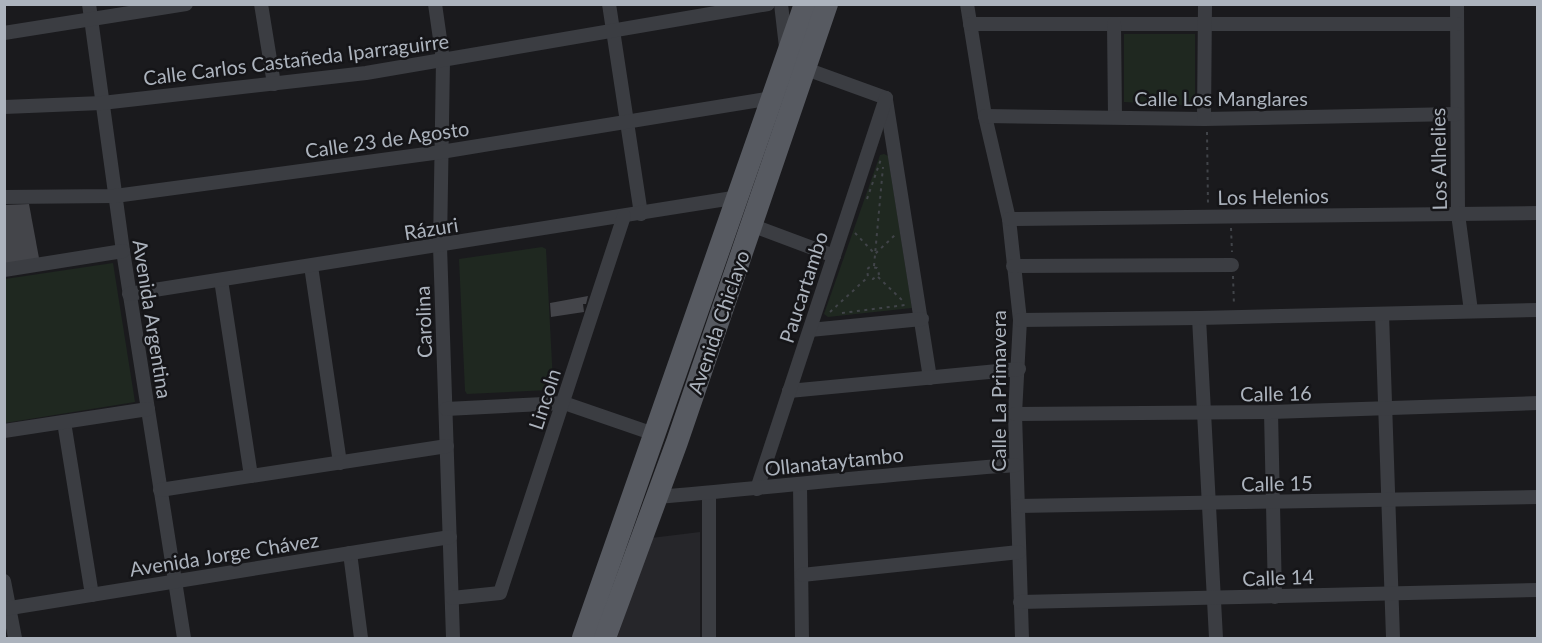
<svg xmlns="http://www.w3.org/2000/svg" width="1542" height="643" viewBox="0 0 1542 643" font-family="Lato,sans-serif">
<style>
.built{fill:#26262a}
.green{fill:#1f2820}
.building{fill:#44454a}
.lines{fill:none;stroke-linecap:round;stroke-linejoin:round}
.path{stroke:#414449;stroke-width:2;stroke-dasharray:3 4.5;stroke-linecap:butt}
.street{stroke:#3b3d42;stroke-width:14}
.primary{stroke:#575a61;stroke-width:22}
.labels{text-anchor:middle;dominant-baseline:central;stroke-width:5;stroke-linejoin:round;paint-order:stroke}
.street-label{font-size:20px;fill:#acb3bd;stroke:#151518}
</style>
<rect width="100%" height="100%" fill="#1a1a1d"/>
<polygon class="built" points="700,532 700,638 617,638 651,538"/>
<g class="green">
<polygon points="1124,34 1195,34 1195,106 1124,102"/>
<polygon points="884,154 888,156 912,308 828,317 824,314 880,155"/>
<polygon points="542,247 546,249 553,382 548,390 467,394 465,391 459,259"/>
<polygon points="113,263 135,402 5,423 5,279"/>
</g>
<g class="building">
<polygon points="29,204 39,258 4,264 4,205"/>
<polygon points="588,296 586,304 583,304 584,312 551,317 550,303"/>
</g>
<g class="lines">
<g class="path">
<polyline points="1207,132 1208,205"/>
<polyline points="867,199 881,159"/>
<polyline points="1231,228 1232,252"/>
<polyline points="855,233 875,254 895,235"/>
<polyline points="874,266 883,167"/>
<polyline points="1233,276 1234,306"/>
<polyline points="878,277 904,302"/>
<polyline points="830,312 868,277 867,269 870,267 877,268 879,274 873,279 868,277"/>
<polyline points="842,313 905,305"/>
</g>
<g class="street">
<polyline points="89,4 123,251 184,638"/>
<polyline points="261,4 274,84"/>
<polyline points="435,4 443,60 440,246 453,638"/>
<polyline points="609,4 641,214"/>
<polyline points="781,4 786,47"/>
<polyline points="967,4 985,116 1009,219 1020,320 1015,414 1022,638"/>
<polyline points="1457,4 1458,214 1471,311"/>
<polyline points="970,24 1457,24"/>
<polyline points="1114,24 1115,117"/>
<polyline points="4,33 186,4"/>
<polyline points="801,65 806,69 886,98"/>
<polyline points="886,100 930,378"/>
<polyline points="4,107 102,103 366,73 768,4"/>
<polyline points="985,116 1204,119 1457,114"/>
<polyline points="1204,119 1205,4"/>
<polyline points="4,197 115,196 441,152 772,98"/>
<polyline points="1009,219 1538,213"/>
<polyline points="751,225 834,256"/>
<polyline points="311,266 340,463"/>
<polyline points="1013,266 1232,265"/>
<polyline points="4,270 123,251"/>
<polyline points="221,280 251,476"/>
<polyline points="129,294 739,197"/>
<polyline points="1382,314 1393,638"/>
<polyline points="1199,318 1216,638"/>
<polyline points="1020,320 1199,318 1538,310"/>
<polyline points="810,330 922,319"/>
<polyline points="789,391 1019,369"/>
<polyline points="446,409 564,403 654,434"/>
<polyline points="1271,412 1275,597"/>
<polyline points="1015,414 1271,412 1538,403"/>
<polyline points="64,422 92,595"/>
<polyline points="4,431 148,409"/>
<polyline points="800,485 802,638"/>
<polyline points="757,489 886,98"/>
<polyline points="160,490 447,446"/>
<polyline points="709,493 709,638"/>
<path d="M656 497C776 487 896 473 1016 465"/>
<polyline points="1018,506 1538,497"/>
<polyline points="350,553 361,638"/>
<polyline points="802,575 1019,552"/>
<polyline points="4,581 15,638"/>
<polyline points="452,598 500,593 624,216"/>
<polyline points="1020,602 1538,590"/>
<polyline points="4,609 450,537"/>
</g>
<g class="primary">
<polyline points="583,638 805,4"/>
<polyline points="605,638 677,442 827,4"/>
</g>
</g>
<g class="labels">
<g class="street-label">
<text transform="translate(296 59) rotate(-7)">Calle Carlos Castañeda Iparraguirre</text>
<text x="1221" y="98">Calle Los Manglares</text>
<text transform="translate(387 139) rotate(-8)">Calle 23 de Agosto</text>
<text transform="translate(1438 159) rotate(-91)">Los Alhelies</text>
<text transform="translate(1273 196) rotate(-1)">Los Helenios</text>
<text transform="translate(431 228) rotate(-9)">Rázuri</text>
<text transform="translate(803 287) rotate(-72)">Paucartambo</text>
<text transform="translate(153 319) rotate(81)">Avenida Argentina</text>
<text transform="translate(423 322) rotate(-92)">Carolina</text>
<text transform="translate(718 322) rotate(-71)">Avenida Chiclayo</text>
<text transform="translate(998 391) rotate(-90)">Calle La Primavera</text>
<text transform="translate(1276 393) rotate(-1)">Calle 16</text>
<text transform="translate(544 399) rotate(-72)">Lincoln</text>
<text transform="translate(834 461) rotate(-6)">Ollanataytambo</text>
<text transform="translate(1277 483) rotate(-1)">Calle 15</text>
<text transform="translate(224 554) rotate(-9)">Avenida Jorge Chávez</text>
<text transform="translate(1278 577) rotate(-2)">Calle 14</text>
</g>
</g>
<rect width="1542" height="643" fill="none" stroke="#acb3bd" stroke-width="12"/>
</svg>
